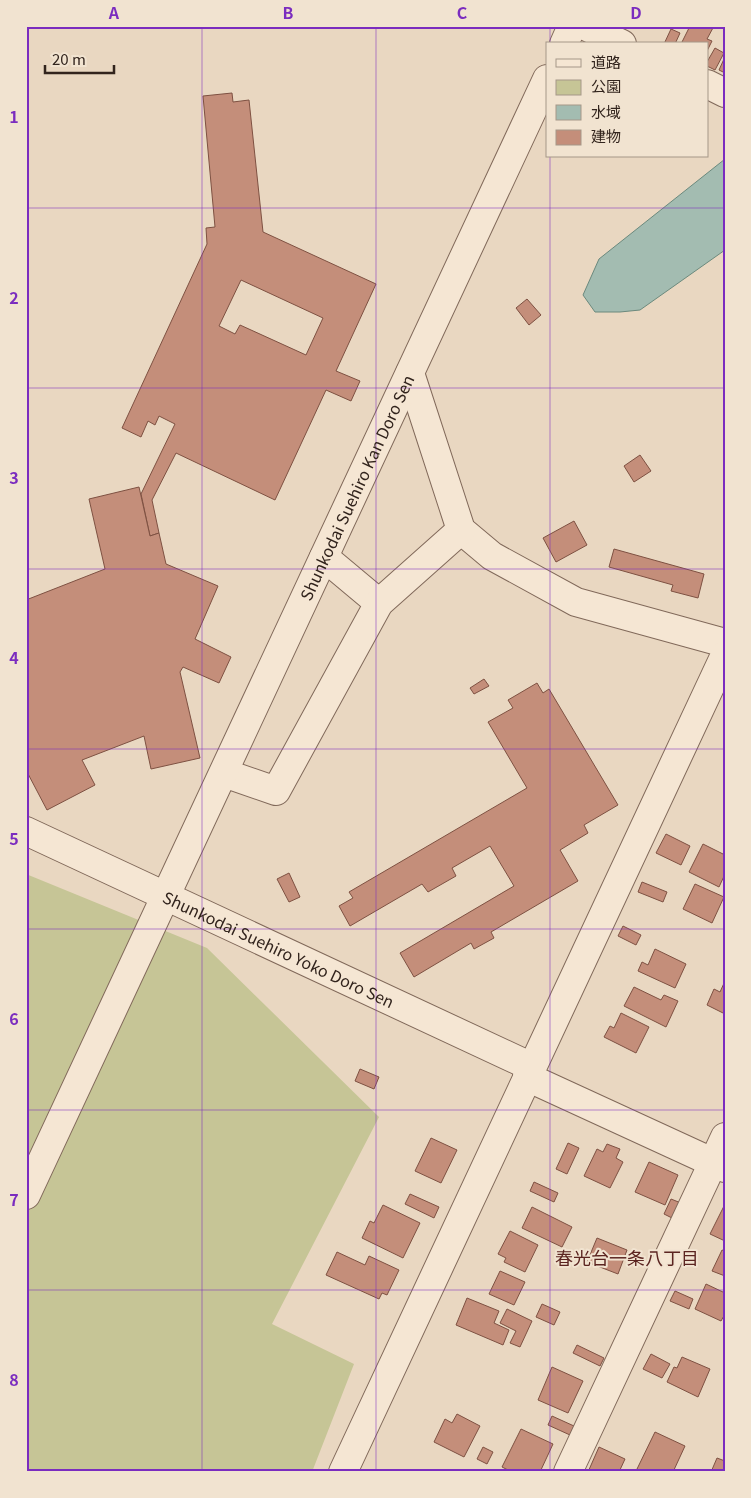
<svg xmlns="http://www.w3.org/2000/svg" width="751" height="1498" viewBox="0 0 751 1498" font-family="Georgia,'Noto Sans JP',serif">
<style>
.green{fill:#c6c596}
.water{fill:#a3bcb1;stroke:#6b897d}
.building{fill:#c48e7a;stroke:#7e5142;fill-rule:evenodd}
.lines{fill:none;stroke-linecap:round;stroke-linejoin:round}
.minor-casing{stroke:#81695a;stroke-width:30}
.minor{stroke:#f5e6d3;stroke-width:28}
.grid{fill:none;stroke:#7b2cbf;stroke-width:1;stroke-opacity:0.55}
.labels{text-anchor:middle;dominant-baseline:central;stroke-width:4;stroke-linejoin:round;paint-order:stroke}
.street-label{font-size:16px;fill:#32241d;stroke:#f1e3d0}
.neighbourhood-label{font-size:18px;fill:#5b2420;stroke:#f1e3d0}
.neatline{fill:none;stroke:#7b2cbf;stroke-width:2}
.grid-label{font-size:16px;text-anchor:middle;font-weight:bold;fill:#7b2cbf}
</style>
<rect width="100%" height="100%" fill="#e9d7c1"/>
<polygon class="green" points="26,874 207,948 379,1117 272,1324 354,1364 312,1472 26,1472"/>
<polygon class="water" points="725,159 725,250 640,310 620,312 595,312 583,295 599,259"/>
<g class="building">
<polygon points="690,26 714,26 707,39 712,41 707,51 707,44 681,44"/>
<polygon points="671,29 680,33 675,44 664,44"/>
<polygon points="715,48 724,53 715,70 707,66 707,62"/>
<polygon points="724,59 725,59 725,73 719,70"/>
<path d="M232 93 233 102 249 100 263 232 376 284 336 371 360 381 351 401 326 390 275 500 176 453 152 500 159 533 150 536 141 494 175 424 159 416 155 425 148 421 141 437 122 428 207 244 206 228 215 227 203 96ZM241 280 323 318 306 355 240 325 235 334 219 326Z"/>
<polygon points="527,299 541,315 529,325 516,308"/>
<polygon points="640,455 651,471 634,482 624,466"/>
<polygon points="139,487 150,536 159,533 166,564 218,586 195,639 231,657 219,683 183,667 180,672 200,758 151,769 144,736 82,760 95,785 47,810 26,770 26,600 105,569 89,499"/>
<polygon points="574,521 587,545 556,562 543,538"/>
<polygon points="614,549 704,574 698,598 671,591 673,585 609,567"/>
<polygon points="484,679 489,686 474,694 470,688"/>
<polygon points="537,683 543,693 549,689 618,805 584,825 588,833 560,850 578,881 491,932 494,938 474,949 471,943 414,977 400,953 514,886 490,846 452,868 456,876 428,892 422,884 350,926 339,906 353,898 349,892 527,788 488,722 513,708 508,700"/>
<polygon points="666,834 690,846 681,865 656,853"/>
<polygon points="703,844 725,855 725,874 719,887 689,872"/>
<polygon points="289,873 300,897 289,902 277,879"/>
<polygon points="642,882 667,892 663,902 638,892"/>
<polygon points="695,884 724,897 712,923 683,909"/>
<polygon points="623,926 641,935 636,945 618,936"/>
<polygon points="655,949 686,964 675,988 638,971 642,962 648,965"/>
<polygon points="725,981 725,1014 707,1005 714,989 720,992"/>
<polygon points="634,987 661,1000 664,995 678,1001 666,1027 624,1006"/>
<polygon points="621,1013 649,1027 636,1053 604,1037 610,1026 614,1028"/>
<polygon points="360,1069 379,1077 374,1089 355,1081"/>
<polygon points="431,1138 457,1150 441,1183 415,1171"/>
<polygon points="568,1143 579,1148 567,1174 556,1169"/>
<polygon points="607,1144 620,1149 616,1158 623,1162 610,1188 584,1176 597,1149 603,1152"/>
<polygon points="649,1162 678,1175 665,1205 635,1192"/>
<polygon points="534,1182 558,1193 554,1202 530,1191"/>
<polygon points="410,1194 439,1207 434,1218 405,1204"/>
<polygon points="671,1199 681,1203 674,1219 664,1214"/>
<polygon points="725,1204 725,1241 710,1234"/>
<polygon points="383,1205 420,1223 403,1258 362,1238 370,1221 374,1223"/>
<polygon points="532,1207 572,1227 562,1247 522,1228"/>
<polygon points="510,1231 538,1245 525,1272 504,1262 506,1258 498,1254"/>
<polygon points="597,1238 627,1250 618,1274 587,1262"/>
<polygon points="722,1250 725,1251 725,1276 712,1271"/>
<polygon points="337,1252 365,1265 369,1256 399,1270 387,1295 382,1293 379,1299 326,1275"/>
<polygon points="500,1271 525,1282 514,1305 489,1294"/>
<polygon points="706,1284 725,1293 725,1314 721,1321 695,1309"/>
<polygon points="675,1291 693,1299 689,1309 670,1301"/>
<polygon points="467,1298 499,1311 494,1323 509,1330 503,1345 456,1325"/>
<polygon points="542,1304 560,1312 554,1325 536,1317"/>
<polygon points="507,1309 532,1321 520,1347 510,1343 516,1331 500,1323"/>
<polygon points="577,1345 604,1358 600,1366 573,1353"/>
<polygon points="651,1354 670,1364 662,1378 643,1369"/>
<polygon points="682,1357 710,1369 698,1397 667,1382 674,1367 677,1368"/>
<polygon points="552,1367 583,1381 568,1413 538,1400"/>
<polygon points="457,1414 480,1426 464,1457 434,1442 445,1419 452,1423"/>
<polygon points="552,1416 574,1426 570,1435 548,1425"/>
<polygon points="521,1429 553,1444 540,1472 512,1472 502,1467"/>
<polygon points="655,1432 685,1446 673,1472 642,1472 637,1469"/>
<polygon points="483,1447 493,1452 487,1464 477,1459"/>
<polygon points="599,1447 625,1459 619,1472 588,1472"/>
<polygon points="717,1458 725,1461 725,1472 711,1472"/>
</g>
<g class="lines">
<g class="minor-casing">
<g id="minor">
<polyline points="585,26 622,44"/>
<polyline points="564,44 572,26"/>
<polyline points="707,84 725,93"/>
<polyline points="410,373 461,530 492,556 576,602 725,643"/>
<polyline points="324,557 379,603"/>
<polyline points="224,773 276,791 379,603 461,530"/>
<path id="s1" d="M26 831 532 1067"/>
<polyline points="527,1077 725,1168"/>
<path id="s2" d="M26 1195 547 79"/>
<polyline points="343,1472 725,655"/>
<polyline points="568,1472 725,1137"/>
</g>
</g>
<use href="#minor" class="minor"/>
</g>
<path class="grid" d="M202 26V1472M376 26V1472M550 26V44M550 156V1472M26 208H725M26 388H725M26 569H725M26 749H725M26 929H725M26 1110H725M26 1290H725"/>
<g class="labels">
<g class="street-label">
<text stroke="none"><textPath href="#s2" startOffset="781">Shunkodai Suehiro Kan Doro Sen</textPath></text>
<text stroke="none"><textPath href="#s1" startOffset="279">Shunkodai Suehiro Yoko Doro Sen</textPath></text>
</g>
<g class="neighbourhood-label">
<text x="627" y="1257">春光台一条八丁目</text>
</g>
</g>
<rect width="751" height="1498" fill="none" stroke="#f1e3d0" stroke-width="55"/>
<rect x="546" y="42" width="162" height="115" fill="#f1e3d0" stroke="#a59788"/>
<rect x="556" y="59" width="25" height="8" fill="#f5e6d3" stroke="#a59788"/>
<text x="591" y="68" font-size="15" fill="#32241d">道路</text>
<rect x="556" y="80" width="25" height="15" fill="#c6c596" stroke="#a59788"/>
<text x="591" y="92" font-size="15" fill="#32241d">公園</text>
<rect x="556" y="105" width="25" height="15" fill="#a3bcb1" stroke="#a59788"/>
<text x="591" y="118" font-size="15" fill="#32241d">水域</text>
<rect x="556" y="130" width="25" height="15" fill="#c48e7a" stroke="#a59788"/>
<text x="591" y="142" font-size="15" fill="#32241d">建物</text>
<path d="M45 65v8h69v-8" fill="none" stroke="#32241d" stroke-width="2.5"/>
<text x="52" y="65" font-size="15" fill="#32241d" stroke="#f1e3d0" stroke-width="4" paint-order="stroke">20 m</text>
<rect x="28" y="28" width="696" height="1442" class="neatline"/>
<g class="grid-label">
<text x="114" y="19">A</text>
<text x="288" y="19">B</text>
<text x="462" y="19">C</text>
<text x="636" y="19">D</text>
<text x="14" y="123">1</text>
<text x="14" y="304">2</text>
<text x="14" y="484">3</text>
<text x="14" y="664">4</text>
<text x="14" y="845">5</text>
<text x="14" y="1025">6</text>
<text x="14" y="1206">7</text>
<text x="14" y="1386">8</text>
</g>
</svg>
